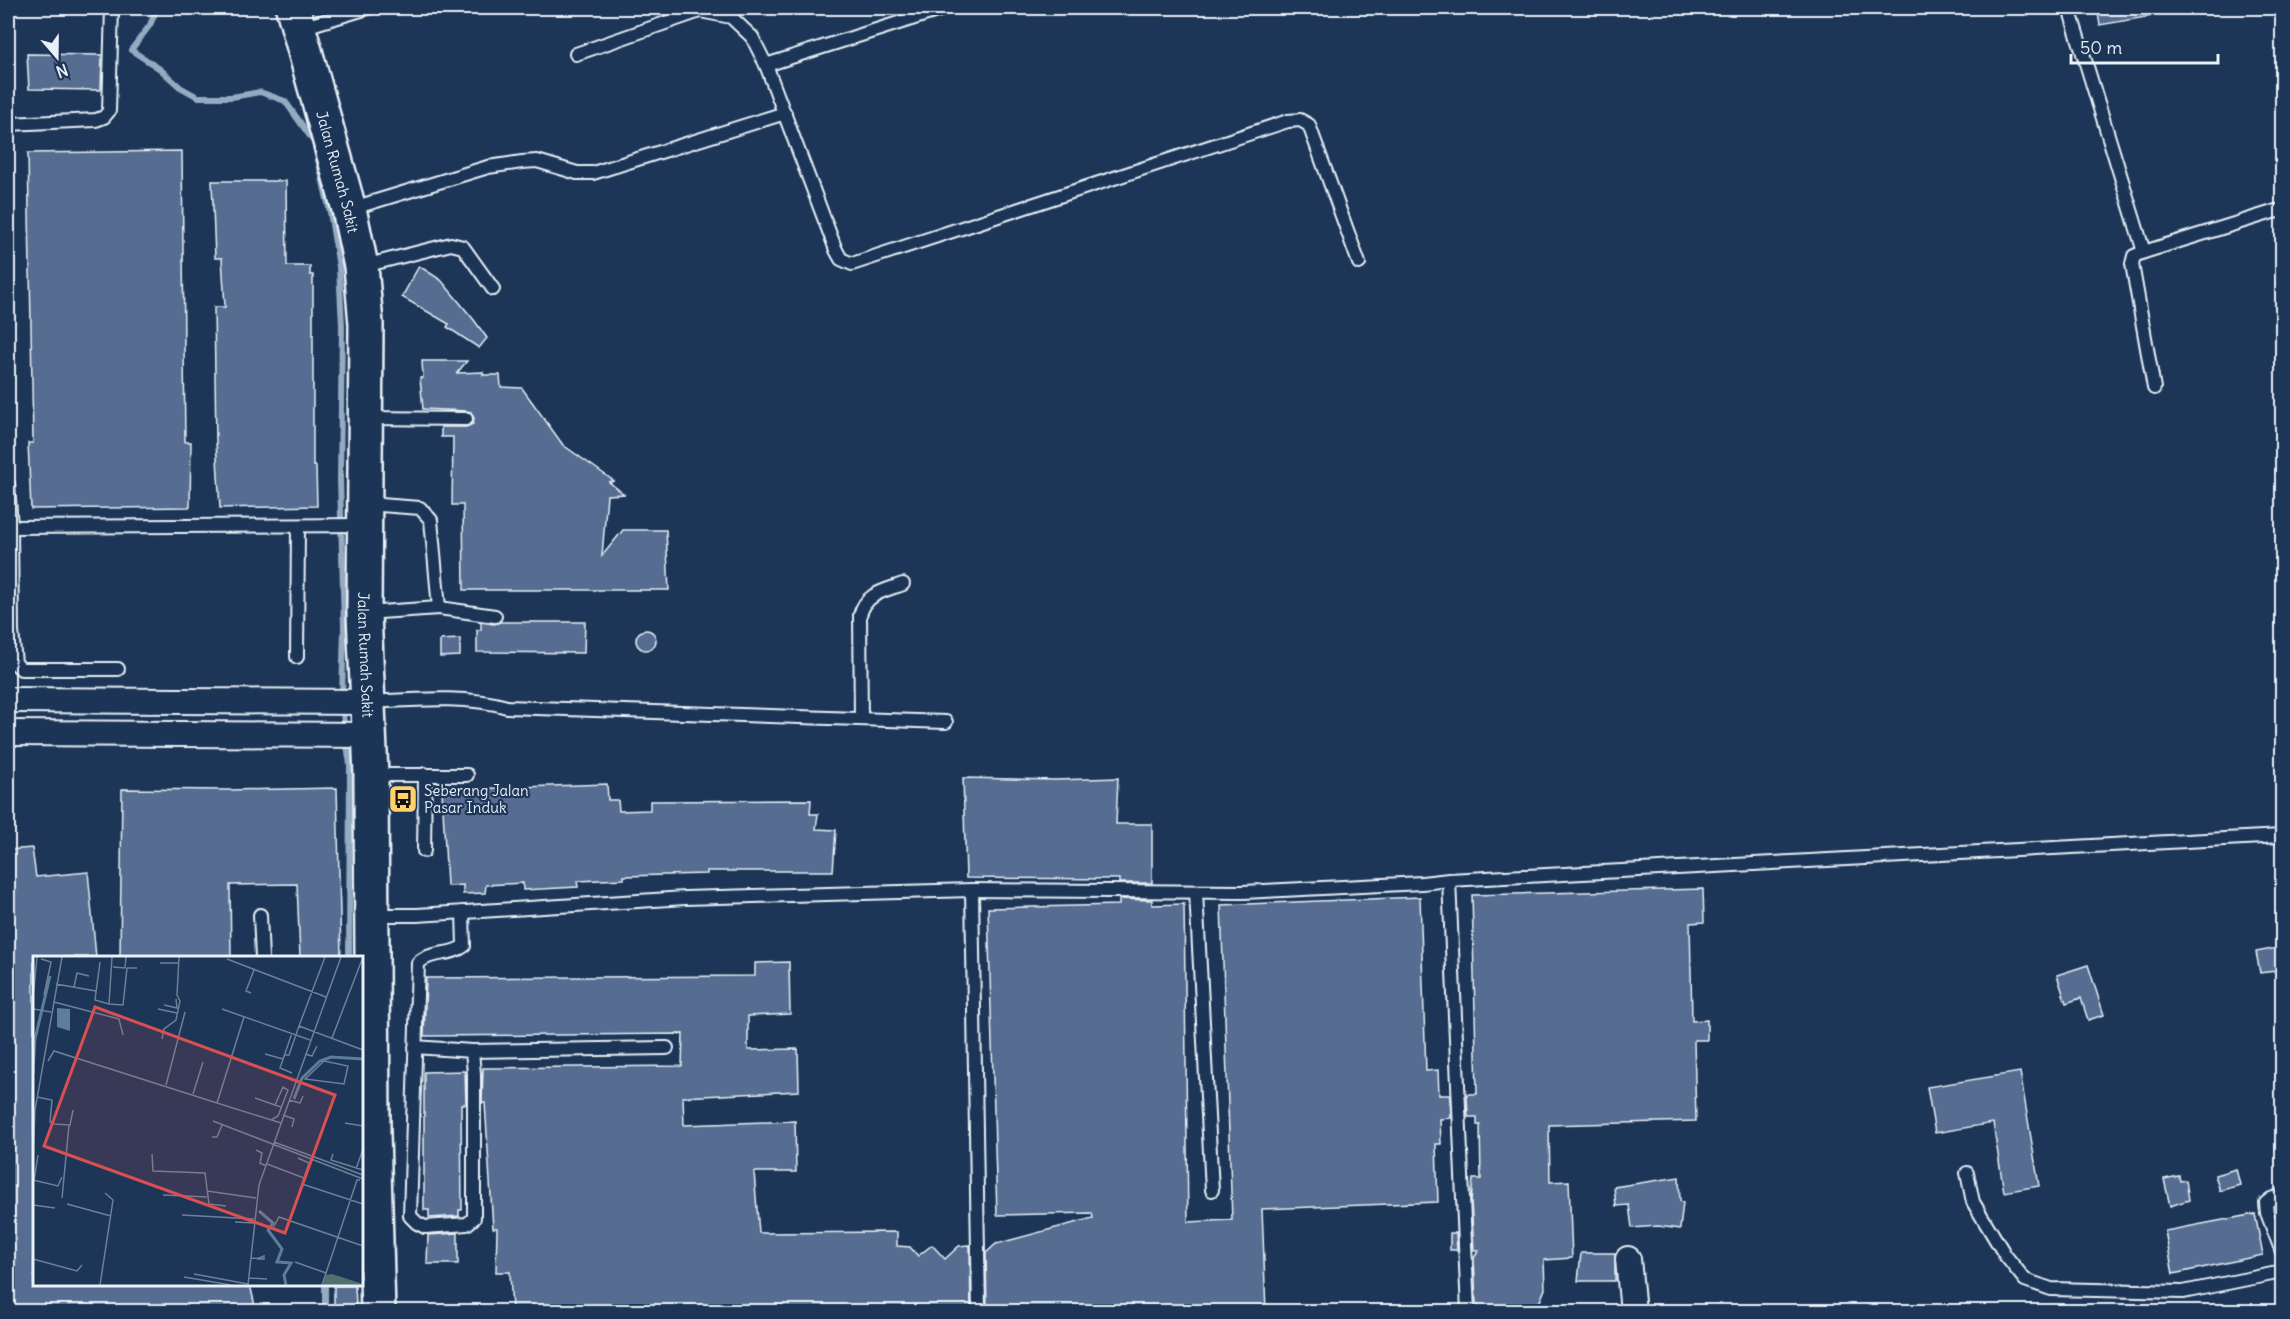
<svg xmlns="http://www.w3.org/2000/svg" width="2290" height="1319" viewBox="0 0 2290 1319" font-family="Delius,sans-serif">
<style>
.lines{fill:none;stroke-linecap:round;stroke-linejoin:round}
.stream{stroke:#94abc1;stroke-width:6}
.building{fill:#576d91;stroke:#e8f1f8;stroke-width:1.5}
.service-casing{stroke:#e8f1f8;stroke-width:16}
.minor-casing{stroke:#e8f1f8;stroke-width:28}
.primary-casing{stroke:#e8f1f8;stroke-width:38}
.service{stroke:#1d3557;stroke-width:12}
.minor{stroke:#1d3557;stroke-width:24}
.primary{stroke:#1d3557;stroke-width:33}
.labels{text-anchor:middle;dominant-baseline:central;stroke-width:4.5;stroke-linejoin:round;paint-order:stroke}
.street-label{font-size:15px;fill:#e8f1f8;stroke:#1d3557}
.poi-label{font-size:15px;fill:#e8f1f8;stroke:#1d3557;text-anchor:start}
.inset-river{fill:none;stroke:#5c7d9c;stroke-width:3}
.inset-road{fill:none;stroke:#6e8097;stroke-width:1.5}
.view{fill:#da5052;fill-opacity:0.15;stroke:#da5052;stroke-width:3}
.inset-edge{fill:none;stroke:#e8f1f8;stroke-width:3}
</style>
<rect width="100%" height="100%" fill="#1d3557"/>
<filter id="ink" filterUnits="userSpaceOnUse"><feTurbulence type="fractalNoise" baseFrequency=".0167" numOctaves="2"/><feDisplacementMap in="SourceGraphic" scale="12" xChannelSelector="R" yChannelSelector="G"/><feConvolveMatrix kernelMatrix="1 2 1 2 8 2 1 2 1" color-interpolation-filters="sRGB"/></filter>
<g filter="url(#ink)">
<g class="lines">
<g class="stream">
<polyline points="157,8 150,25 131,50 160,69 180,87 198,97 232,97 260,92 285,101 314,142 330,212 339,267 342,326 340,479 344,627 342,696"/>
<polyline points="343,707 344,729"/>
<polyline points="346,739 350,764 349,958"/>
<polyline points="325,1312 325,1284"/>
</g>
</g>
<g class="building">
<polygon points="2097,8 2151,8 2152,16 2100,25"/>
<polygon points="27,54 102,55 101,90 29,89"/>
<polygon points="182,151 185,442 191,442 190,507 31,509 28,443 33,443 28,153"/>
<polygon points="212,181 286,181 287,266 310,266 310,275 313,275 313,466 316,466 317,506 220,508 216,442 214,307 225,307 222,258 215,258"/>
<polygon points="419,266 441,280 474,320 487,338 479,348 447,327 449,324 402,297"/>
<polygon points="422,361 467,361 457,373 483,372 483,375 500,375 501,387 522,388 563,445 614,481 609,482 624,494 607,495 602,556 623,530 666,530 669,590 464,590 463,505 452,505 453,437 441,437 441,427 466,427 473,424 474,418 471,412 467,411 423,409 420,378 423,378"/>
<polygon points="481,622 494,624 500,622 585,622 584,653 477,652 477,630 481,630"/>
<circle cx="646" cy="640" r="10"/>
<polygon points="460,639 460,656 440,657 440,640"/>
<polygon points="963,778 1055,780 1118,778 1116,824 1152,824 1152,883 1119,883 1119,879 966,878"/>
<polygon points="607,784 608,800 618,800 619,811 650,810 650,801 811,800 810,814 818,814 816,829 836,830 833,871 707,871 707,874 624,876 624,879 577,881 578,887 523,890 523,883 486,885 485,893 463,894 463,885 447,886 442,790"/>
<polygon points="337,788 341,957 300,957 297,884 230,885 231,957 120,957 122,789 229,790"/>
<polygon points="32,848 36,877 88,872 96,957 34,957 34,1284 250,1284 256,1311 8,1311 8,850"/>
<polygon points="1703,889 1704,922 1690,923 1692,1021 1707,1020 1707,1040 1694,1040 1696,1121 1549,1125 1550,1182 1569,1181 1572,1258 1544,1260 1545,1289 1540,1301 1531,1311 1484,1311 1476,1303 1474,1258 1479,1250 1474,1250 1471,1202 1473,1179 1481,1179 1480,1125 1477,1125 1477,1117 1468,1117 1467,1094 1477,1094 1472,895"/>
<polygon points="1420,897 1426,1071 1438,1070 1439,1095 1450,1095 1451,1118 1440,1119 1441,1144 1436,1144 1438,1202 1262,1209 1266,1311 987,1311 986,1253 996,1244 1093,1218 1092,1213 997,1215 988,908 1119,905 1119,899 1152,900 1152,905 1184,904 1188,1222 1232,1220 1221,905"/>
<polygon points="2283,947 2283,970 2260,973 2256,952"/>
<polygon points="789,962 790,1014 748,1016 748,1050 798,1049 799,1091 683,1097 684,1125 795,1121 796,1172 754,1172 759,1233 897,1232 897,1246 910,1247 918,1256 932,1245 945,1259 959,1246 968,1245 970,1247 971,1311 512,1311 510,1272 496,1272 497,1228 493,1228 485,1103 482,1103 483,1068 682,1066 683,1034 424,1036 426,978 755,976 755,963"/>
<polygon points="2088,965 2104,1015 2088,1020 2081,998 2066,1003 2057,975"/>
<polygon points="465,1071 466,1104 461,1104 462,1210 459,1210 459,1216 429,1218 429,1210 424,1210 424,1072"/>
<polygon points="2020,1072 2039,1186 2004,1192 1993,1123 1935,1133 1927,1087"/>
<polygon points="2236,1169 2240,1185 2220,1191 2215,1175"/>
<polygon points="2179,1176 2180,1181 2186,1180 2189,1200 2170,1206 2164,1179"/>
<polygon points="1679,1177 1680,1201 1683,1202 1680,1229 1658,1226 1632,1228 1629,1205 1616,1206 1614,1187"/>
<polygon points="2255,1214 2263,1255 2173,1274 2165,1231"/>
<polygon points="458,1233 458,1264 427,1264 428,1235"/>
<polygon points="1450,1233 1456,1233 1457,1250 1450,1250"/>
<polygon points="1581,1253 1615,1253 1615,1281 1578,1281"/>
<polygon points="334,1286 355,1286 356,1305 352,1305 351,1311 334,1311"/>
</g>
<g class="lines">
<g class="service-casing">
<g id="service">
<polyline points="2069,8 2144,252"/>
<polyline points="301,28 368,8"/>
<polyline points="576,54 700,11 731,17 752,37 766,65 836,250 841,259 852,264 1288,121 1300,120 1309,125 1359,263"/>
<polyline points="766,65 946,8"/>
<polyline points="8,124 96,120 104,117 109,111 112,8"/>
<polyline points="350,209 488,167 522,162 537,161 577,173 593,173 785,113"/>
<polyline points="364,266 451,244 463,247 493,289"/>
<polyline points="2154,388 2132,264 2134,256 2144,252 2276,211 2282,212"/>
<polyline points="367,418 466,419"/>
<polyline points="8,483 11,527 364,525"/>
<polyline points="367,504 420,508 431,520 439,608 495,616"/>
<polyline points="11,527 12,631 15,663 21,669 118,669"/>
<polyline points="365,613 439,608"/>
<polyline points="297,657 298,527"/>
<path d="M369 702C414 700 464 695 507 707L946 722"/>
<path d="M861 718 860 615C866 593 884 591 903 584"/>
<polyline points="372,775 467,775"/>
<polyline points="424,851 425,774"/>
<polyline points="1449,880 1468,1312"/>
<polyline points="972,890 1243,892 1422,883 1449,880 2282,836"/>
<polyline points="1196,892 1212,1190"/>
<polyline points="260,915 262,958"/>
<polyline points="372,915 417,915 685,898 972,890 979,1312"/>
<path d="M415 1047 472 1051 474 1074V1218L467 1224 425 1227 417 1223 410 1216 418 963C430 951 451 956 464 946L463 912"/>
<polyline points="472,1051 667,1048"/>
<polyline points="1967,1173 1973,1202 2005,1255 2025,1280 2051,1289 2183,1292 2282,1272"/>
<polyline points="2282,1195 2271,1199 2266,1203 2267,1213 2282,1252"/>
</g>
</g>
<g class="minor-casing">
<g id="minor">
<polyline points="8,700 367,702"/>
<polyline points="8,733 369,735"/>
<polyline points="1628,1259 1633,1312"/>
</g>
</g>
<g class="primary-casing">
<g id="primary">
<path id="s1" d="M293 8 349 209 361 266 366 324 364 613 371 775 373 1133 378 1312"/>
</g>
</g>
<use href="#service" class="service"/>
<use href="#minor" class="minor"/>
<use href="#primary" class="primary"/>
</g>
</g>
<defs>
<g id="bus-square" transform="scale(1.5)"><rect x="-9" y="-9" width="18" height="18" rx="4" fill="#ffd166" stroke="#1d3557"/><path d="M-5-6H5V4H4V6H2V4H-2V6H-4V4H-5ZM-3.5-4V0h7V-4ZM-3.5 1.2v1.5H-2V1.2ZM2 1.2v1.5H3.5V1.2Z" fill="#111"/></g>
</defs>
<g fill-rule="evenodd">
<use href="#bus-square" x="403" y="799"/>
</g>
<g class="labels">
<g class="street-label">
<text stroke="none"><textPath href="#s1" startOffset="170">Jalan Rumah Sakit</textPath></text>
<text stroke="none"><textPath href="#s1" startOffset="656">Jalan Rumah Sakit</textPath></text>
</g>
<g class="poi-label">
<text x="424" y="790">Seberang Jalan<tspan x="424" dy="17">Pasar Induk</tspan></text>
</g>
</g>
<g transform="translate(33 956)">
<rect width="330" height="330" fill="#1d3557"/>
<path d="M299 318 330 328V329H290L293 319Z" fill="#507171"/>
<path d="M24 52 37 53V75L24 71Z" fill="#5c7d9c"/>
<path class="inset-river" d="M0 117 2 83 17 20M261 143 269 122 287 105 298 101 330 103M226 255 240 267 235 274 249 293 244 306 258 307 251 319 253 329"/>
<path class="inset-road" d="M8 3 18 6 11 39M194 3 293 41M67 6 62 44 76 48 90 49 94 12H104M127 7H146M80 11 92 12 93 1M23 28 63 35M41 31 44 17 56 20M218 37 213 35 221 14M0 43 4 1M21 46 86 63 90 79M76 48 79 1M131 49 144 52 143 43M0 53 18 56M125 53 144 57M189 53 277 84M211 61 184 147 248 167M266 70 292 1M259 77 247 112 259 117M299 82 330 1M129 83 131 73 143 64 147 45 144 39 146 1M232 98 250 103M272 98 279 100 284 90M251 99H256L266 70 330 94M15 105 21 95 184 147M291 105 315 110 311 128 272 123ZM133 129 152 56M160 138 170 106M4 141 19 144 17 166 21 168 37 169 40 154M222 142 242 149M256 144 267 147 270 140M250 159 261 163 259 171M238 164 245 160 255 134 250 131 242 149 248 151M180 165 330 223M312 167 330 170M179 181H184L189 169M241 186 330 219M223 194 229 197 227 207 233 210M119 198 120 215 172 217 176 248 193 250M300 198 298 204 330 214M265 202 276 207 271 222M0 208 2 154 29 1M234 208 271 222 257 264M323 213 330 193M0 224 25 230 29 221M1 225 5 199M269 228 330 248M174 235 223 242M130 239 174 241M29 242 36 169M34 248 78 260M0 249 22 252M149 259 221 263M202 266 221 267M240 272 246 261 330 290M218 302 231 303V300L224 303M0 303 44 315 49 309M262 306 293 317M161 318 215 328M151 321 198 329M216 322 234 323M67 329 80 244 72 237M215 329 226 229 308 1M289 329 324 224H327"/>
<path class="view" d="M62 51 302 139 252 277 11 190Z"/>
<rect width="330" height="330" class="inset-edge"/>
</g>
<rect width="2290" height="1319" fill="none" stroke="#1d3557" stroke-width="30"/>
<rect x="15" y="15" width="2260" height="1289" fill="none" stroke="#e8f1f8" stroke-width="2" filter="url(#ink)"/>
<g transform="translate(57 57) rotate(160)" stroke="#1d3557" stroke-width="4.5" paint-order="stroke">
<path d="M0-4.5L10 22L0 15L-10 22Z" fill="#e8f1f8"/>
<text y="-9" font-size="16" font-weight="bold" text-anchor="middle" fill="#e8f1f8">N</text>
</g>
<path d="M2071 54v9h147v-9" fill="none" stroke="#e8f1f8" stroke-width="3"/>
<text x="2080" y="54" font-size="18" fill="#e8f1f8" stroke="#1d3557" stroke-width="4.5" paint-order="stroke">50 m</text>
</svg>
